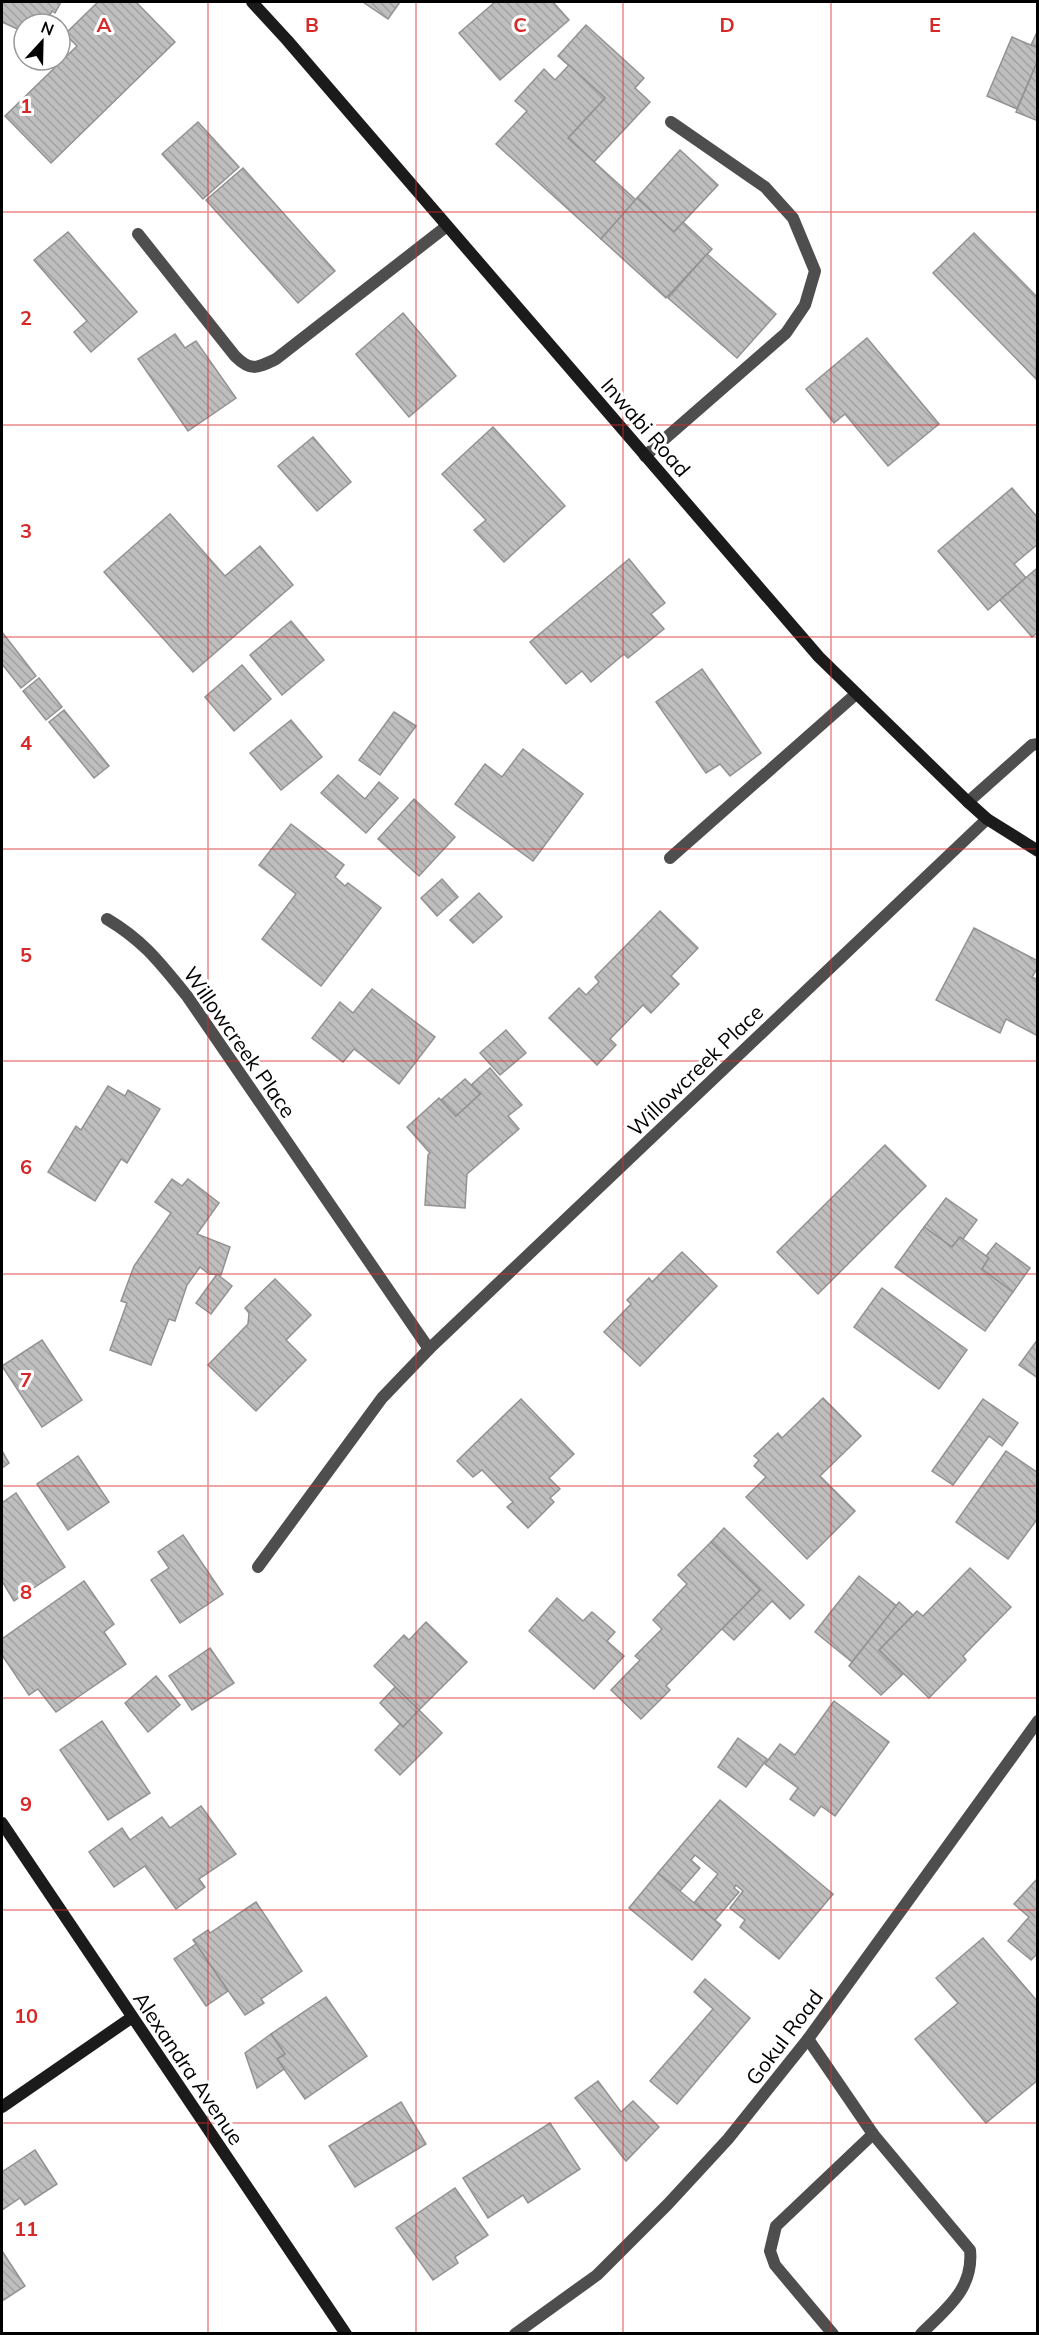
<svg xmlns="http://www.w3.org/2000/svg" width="1039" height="2335" viewBox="0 0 1039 2335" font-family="Mulish,sans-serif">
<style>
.building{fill:url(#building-back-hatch);stroke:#929292;stroke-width:1.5}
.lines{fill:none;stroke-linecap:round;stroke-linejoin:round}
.lane{stroke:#4e4e4e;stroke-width:12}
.street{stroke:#4e4e4e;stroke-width:12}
.secondary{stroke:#1b1b1b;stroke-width:12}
.grid{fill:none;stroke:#d62828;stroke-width:1.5;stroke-opacity:0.55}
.labels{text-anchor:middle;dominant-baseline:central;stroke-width:6;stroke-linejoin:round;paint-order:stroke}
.street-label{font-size:21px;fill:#000;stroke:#fff}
.grid-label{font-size:20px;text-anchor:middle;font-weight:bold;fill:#d62828;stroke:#fff;stroke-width:6;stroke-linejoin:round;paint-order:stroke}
</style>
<defs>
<pattern id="building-back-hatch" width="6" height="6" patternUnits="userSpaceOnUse" patternTransform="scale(1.5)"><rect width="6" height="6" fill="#bebebe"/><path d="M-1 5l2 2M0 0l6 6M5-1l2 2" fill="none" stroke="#a2a2a2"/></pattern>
</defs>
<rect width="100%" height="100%" fill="#fff"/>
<g class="building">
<polygon points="2,2 61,2 55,13 52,11 46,24 24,24 24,32 2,22"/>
<polygon points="98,2 136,2 175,42 51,163 5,116 77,46 65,34"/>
<polygon points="363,2 400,2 388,19"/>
<polygon points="495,2 553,2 569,20 500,80 459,33"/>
<polygon points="586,25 644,78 635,88 650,102 594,162 568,138 605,98 558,56"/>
<polygon points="1038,30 1038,48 1031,45"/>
<polygon points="1012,37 1038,48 1038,60 1017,109 987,96"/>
<polygon points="1038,60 1038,121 1016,112"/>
<polygon points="569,65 605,98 568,138 636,200 601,239 496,144 527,111 515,101 544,69 555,80"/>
<polygon points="198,122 239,167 203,199 162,154"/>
<polygon points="680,150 718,185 674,232 637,198"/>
<polygon points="243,168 335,271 298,303 206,200"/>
<polygon points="637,198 674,232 683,222 712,249 666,298 601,239"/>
<polygon points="68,232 137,312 91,352 74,332 87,321 34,260"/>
<polygon points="974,233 1038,298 1036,379 933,273"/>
<polygon points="707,254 776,314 737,358 668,298"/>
<polygon points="403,313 456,376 409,417 356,354"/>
<polygon points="175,334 185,348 196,341 236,398 188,431 138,359"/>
<polygon points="867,338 939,424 888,466 845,414 834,423 806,389"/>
<polygon points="493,427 565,506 504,562 474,530 486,520 442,474"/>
<polygon points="313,437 351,482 317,511 278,466"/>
<polygon points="1012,488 1038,518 1038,544 1014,564 1026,578 988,610 938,551"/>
<polygon points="170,514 225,576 260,546 293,585 193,672 104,572"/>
<polygon points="629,559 665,603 651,614 664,629 628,658 624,654 591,682 582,671 566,684 530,642"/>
<polygon points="1036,569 1038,632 1032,637 1000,600"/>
<polygon points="291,621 324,660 282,695 250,655"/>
<polygon points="2,632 36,676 21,688 2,664"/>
<polygon points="242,665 271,699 234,731 205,697"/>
<polygon points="702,669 761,753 730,776 720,764 706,773 656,702"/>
<polygon points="39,678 62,707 46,720 23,691"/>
<polygon points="64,710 109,766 94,778 49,722"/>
<polygon points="394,712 416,726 380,775 359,760"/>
<polygon points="291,720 322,757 281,790 250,753"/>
<polygon points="523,749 583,794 533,861 455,804 485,764 502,777"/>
<polygon points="338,775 365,799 379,782 398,798 366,833 321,793"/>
<polygon points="414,799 455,837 419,876 378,839"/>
<polygon points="291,824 344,865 335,877 345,886 348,883 381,908 321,986 262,939 296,894 259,865"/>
<polygon points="442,879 458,897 437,916 421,898"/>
<polygon points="479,893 502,917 473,943 450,920"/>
<polygon points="660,911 698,948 671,976 679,984 651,1013 643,1005 610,1039 616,1045 597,1065 549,1018 579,988 586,995 599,982 595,977"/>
<polygon points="974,928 1038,961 1038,967 1032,977 1038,980 1038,1036 1006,1019 1000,1033 936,1000"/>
<polygon points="372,989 435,1037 399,1084 354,1049 343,1062 312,1038 340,1002 353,1013"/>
<polygon points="506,1030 526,1053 500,1075 480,1053"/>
<polygon points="490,1068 522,1105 508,1116 519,1129 467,1174 465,1208 425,1205 428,1155 430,1153 407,1127 439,1098 456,1116 480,1094 471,1085"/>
<polygon points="465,1079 480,1094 456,1116 441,1100"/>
<polygon points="108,1086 125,1096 128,1090 160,1109 127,1163 121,1159 95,1201 48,1172 76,1126 81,1130"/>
<polygon points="885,1145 926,1186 818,1294 777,1252"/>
<polygon points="172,1179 182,1186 188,1179 219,1203 197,1234 230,1247 221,1275 209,1274 200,1267 187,1285 175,1321 169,1319 151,1365 110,1350 127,1303 121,1301 134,1266 171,1213 155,1202"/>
<polygon points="946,1198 977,1220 963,1239 960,1237 952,1247 924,1227"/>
<polygon points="924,1227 952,1247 960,1237 989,1258 982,1269 1013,1292 985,1331 895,1267"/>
<polygon points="996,1243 1030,1268 1013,1292 982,1269 989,1258 986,1256"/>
<polygon points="682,1252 717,1286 640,1366 604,1332 631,1304 627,1300 649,1278 652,1282"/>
<polygon points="217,1274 232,1286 211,1314 196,1303"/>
<polygon points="275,1279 311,1315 286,1340 306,1360 256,1411 208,1365 248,1324 249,1313 245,1308"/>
<polygon points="882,1288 967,1350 939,1389 854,1327"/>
<polygon points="1038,1339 1038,1378 1019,1365"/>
<polygon points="42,1340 82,1400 42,1427 2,1366"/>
<polygon points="823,1398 861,1436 820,1476 855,1511 807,1559 746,1497 766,1477 754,1466 759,1460 754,1456 778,1433 782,1438"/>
<polygon points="521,1399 574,1454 549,1478 560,1489 550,1498 554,1502 528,1528 507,1507 513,1502 482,1470 473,1477 457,1461"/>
<polygon points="983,1399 1018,1423 1002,1446 989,1436 953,1485 932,1471"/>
<polygon points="2,1451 9,1463 2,1468"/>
<polygon points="1006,1451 1038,1473 1038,1518 1008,1559 956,1522"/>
<polygon points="78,1456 109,1502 68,1530 37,1484"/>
<polygon points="16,1493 65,1567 14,1601 2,1581 2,1503"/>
<polygon points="724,1528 804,1605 790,1619 772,1601 734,1640 722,1629 760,1590 711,1542"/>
<polygon points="183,1535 223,1594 180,1623 151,1580 169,1568 158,1552"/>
<polygon points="711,1542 760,1590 666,1686 670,1690 641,1719 611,1690 640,1660 635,1656 662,1629 653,1620 687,1584 678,1575"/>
<polygon points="970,1568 1011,1607 963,1656 966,1660 929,1698 879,1650 917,1611 923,1616"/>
<polygon points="859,1576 897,1606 852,1662 815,1632"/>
<polygon points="84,1581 114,1624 104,1632 126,1664 56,1712 38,1689 29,1695 2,1655 2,1639"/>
<polygon points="557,1598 583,1621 592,1612 615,1632 607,1641 624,1656 594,1689 529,1631"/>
<polygon points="899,1602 913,1615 879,1650 903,1674 881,1695 849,1666"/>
<polygon points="426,1622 467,1662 419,1710 374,1666 404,1635 409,1640"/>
<polygon points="210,1648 234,1683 192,1710 169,1676"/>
<polygon points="156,1676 180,1705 148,1732 125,1703"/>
<polygon points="395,1687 419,1710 403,1727 380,1703"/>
<polygon points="834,1701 889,1742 835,1816 821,1806 814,1816 790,1799 798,1788 765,1764 780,1744 795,1755"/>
<polygon points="419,1710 442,1733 400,1775 375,1750 400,1724 403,1727"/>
<polygon points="102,1721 150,1793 108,1820 60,1750"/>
<polygon points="738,1738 767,1759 746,1787 718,1767"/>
<polygon points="720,1800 833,1894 779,1959 740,1927 745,1920 730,1908 743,1891 736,1885 734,1888 739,1892 715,1920 694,1903 718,1874 695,1855 691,1860 700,1868 680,1891 658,1873"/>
<polygon points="201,1806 236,1854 199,1879 205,1887 176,1909 145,1866 114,1887 89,1852 122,1828 130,1840 162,1817 170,1828"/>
<polygon points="658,1873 721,1925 692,1960 629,1908"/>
<polygon points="1038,1878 1038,1953 1031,1960 1008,1941 1029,1917 1014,1904"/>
<polygon points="256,1902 302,1971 261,1999 264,2003 245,2015 193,1940 208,1930 210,1933"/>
<polygon points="983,1938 1038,2002 1038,2080 986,2123 915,2039 958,2003 936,1978"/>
<polygon points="196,1944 228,1991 206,2006 174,1959"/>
<polygon points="705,1979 750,2018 677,2104 650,2081 713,2009 694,1992"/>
<polygon points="326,1997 367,2056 305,2099 277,2059 285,2054 271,2034"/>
<polygon points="271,2034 285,2054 277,2059 284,2069 257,2088 245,2053"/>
<polygon points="598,2081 621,2112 633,2101 659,2127 626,2161 575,2098"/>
<polygon points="401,2102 426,2144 355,2187 329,2146"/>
<polygon points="550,2123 580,2169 528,2203 523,2195 488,2218 463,2178"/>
<polygon points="35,2150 57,2184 25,2205 20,2198 2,2210 2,2172"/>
<polygon points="455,2188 488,2235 455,2257 458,2263 433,2280 396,2228"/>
<polygon points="2,2251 25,2286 2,2301"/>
</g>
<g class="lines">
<g class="lane">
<path d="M138 234 235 356C251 372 257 368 276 359L447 226"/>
<polyline points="968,802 1032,745 1038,744"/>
<path d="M808 2039 873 2134 970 2250C974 2289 946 2309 921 2334"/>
<polyline points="833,2334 775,2265 770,2251 776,2226 873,2134"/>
</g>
<g class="street">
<polyline points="645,456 786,333 805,305 815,271 793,218 765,187 671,122"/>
<polyline points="670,858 856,694"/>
<path d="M107 919C144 941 160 963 187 996L429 1349"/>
<polyline points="258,1567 382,1398 429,1349 987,819"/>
<polyline points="515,2334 597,2275 668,2204 728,2139 808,2039 1038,1721"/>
</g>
<g class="secondary">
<polyline points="252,2 287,40 819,657 968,802 987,819 1038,851"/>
<polyline points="2,1823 346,2334"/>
<polyline points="2,2107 131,2018"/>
</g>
</g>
<path class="grid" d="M208 2V2334M416 2V2334M623 2V2334M831 2V2334M2 212H1038M2 425H1038M2 637H1038M2 849H1038M2 1061H1038M2 1274H1038M2 1486H1038M2 1698H1038M2 1910H1038M2 2123H1038"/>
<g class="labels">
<g class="street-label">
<text transform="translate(646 427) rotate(49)">Inwabi Road</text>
<text transform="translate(240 1042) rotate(55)">Willowcreek Place</text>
<text transform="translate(695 1070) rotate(-44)">Willowcreek Place</text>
<text transform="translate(784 2037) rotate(-53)">Gokul Road</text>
<text transform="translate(189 2068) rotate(56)">Alexandra Avenue</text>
</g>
</g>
<g class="grid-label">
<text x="104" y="32">A</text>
<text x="312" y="32">B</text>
<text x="520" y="32">C</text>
<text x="727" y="32">D</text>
<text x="935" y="32">E</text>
<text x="26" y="113">1</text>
<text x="26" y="325">2</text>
<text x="26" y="538">3</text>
<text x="26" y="750">4</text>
<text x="26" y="962">5</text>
<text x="26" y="1174">6</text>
<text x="26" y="1387">7</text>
<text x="26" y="1599">8</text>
<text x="26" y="1811">9</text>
<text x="26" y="2023">10</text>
<text x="26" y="2236">11</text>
</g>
<rect width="1039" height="2335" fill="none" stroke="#000000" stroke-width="6"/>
<g transform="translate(42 42) rotate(22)"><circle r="28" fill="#ffffff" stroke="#999999" stroke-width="1.5"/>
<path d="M0-4.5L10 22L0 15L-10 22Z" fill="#000000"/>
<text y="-9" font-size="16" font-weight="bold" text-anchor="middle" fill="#000000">N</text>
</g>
</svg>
